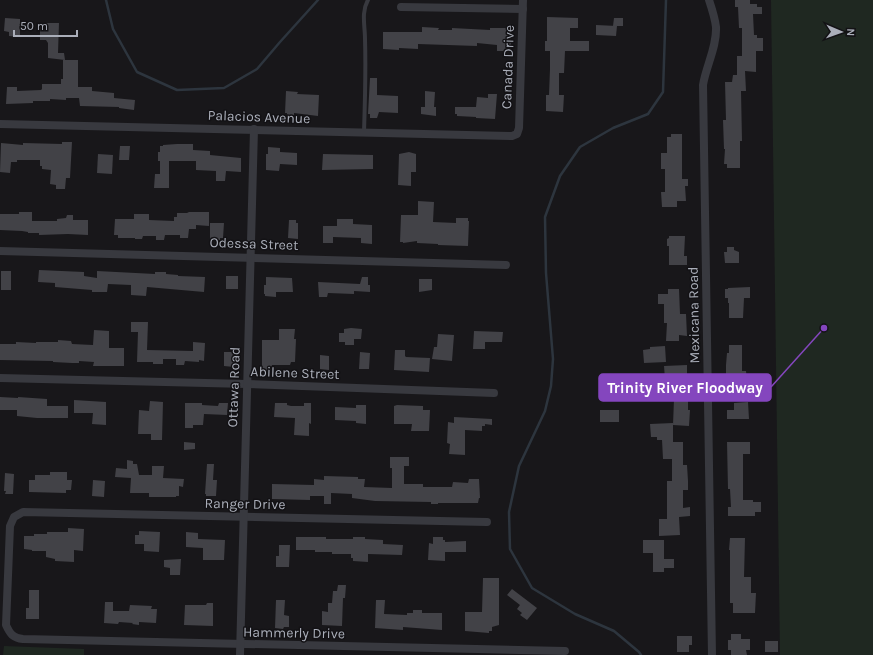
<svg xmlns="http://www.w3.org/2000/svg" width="873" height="655" viewBox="0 0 873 655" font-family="Karla,sans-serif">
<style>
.green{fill:#1f2821}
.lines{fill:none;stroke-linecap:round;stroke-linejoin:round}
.stream{stroke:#2d353e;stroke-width:2.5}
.building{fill:#424247}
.lane{stroke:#38393f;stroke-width:4}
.street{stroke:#38393f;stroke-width:8}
.labels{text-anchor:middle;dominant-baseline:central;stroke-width:3;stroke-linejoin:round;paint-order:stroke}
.street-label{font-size:14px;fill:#aaaeb9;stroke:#131215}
.leader{fill:none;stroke:#8446be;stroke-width:1.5}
.callout-dot{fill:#8446be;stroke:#131215;stroke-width:1.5}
.callout{fill:#8446be;stroke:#8446be;stroke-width:1.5}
.callout-label{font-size:15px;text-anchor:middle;font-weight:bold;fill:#fff}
</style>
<rect width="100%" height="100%" fill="#18171a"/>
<g class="green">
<polygon points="771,0 873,0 873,655 780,655"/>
<polygon points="4,646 84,649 84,655 3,655"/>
</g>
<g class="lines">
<g class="stream">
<polyline points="106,0 113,29 137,72 177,90 224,88 257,69 280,42 318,0"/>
<polyline points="641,655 639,652 614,631 575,614 532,588 510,549 509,512 519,466 545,411 551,386 553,359 546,273 545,217 560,176 580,147 613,128 648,114 663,92 666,0"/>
</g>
</g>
<g class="building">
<polygon points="735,0 750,0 750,4 757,4 757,7 762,7 762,14 753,14 754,35 757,35 757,38 763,38 763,51 756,51 756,72 745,71 746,91 741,91 742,141 740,141 740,168 727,168 727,164 724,164 725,149 724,149 723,120 726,120 725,82 732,82 733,75 737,75 737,56 742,56 742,28 739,28 738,7 735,7"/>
<polygon points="547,17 578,18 578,28 570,28 570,41 589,41 589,51 565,51 564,73 559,73 559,95 564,95 563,112 546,111 546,95 549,95 550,69 550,51 545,51 545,41 547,41"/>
<polygon points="5,18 20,19 20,37 9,36 9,32 4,31"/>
<polygon points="614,18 623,18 623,26 613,26"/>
<polygon points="46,23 59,23 58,53 64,53 65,60 48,58 48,43 46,40 40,40 40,26 46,26"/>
<polygon points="596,25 617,26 616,36 596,35"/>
<polygon points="422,27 439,28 438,30 452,30 452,28 490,30 490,28 511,28 511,51 497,51 497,45 477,43 477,46 418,44 418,49 399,48 399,50 383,49 383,32 422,32"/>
<polygon points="63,60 78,60 78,87 92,87 92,91 114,93 114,98 135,100 134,110 119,108 119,107 80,106 79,98 66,98 66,100 50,99 50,101 33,101 33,103 6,104 7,87 17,87 17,91 41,90 42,89 42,84 61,84 61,79 63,79"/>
<polygon points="370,78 377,78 377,95 398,96 398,113 379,112 377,118 370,118 370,114 368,114"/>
<polygon points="286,91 298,92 297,94 319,95 318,116 294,113 294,115 287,115 287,113 285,113"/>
<polygon points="425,91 435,92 434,107 436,107 436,116 421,114 421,107 425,107"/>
<polygon points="488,94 497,94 495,119 476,118 476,117 457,116 457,114 455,114 455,107 476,107 477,97 488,98"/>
<polygon points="671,134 682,134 682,179 688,179 688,186 685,186 686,201 677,201 677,207 662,207 661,192 665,192 665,169 661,169 661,153 667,153 667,137 671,137"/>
<polygon points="62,142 72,142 70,178 66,178 65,189 56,189 56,185 50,184 51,170 42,169 42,166 40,166 40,160 17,160 17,162 11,162 10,173 0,172 1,143 23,145 23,143 62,144"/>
<polygon points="177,144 193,144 193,150 210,151 210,155 241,158 241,172 226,171 225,181 216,181 216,171 196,170 196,161 169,161 169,188 154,188 155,174 160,174 160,161 158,161 158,152 160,152 160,146 163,146 163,145"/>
<polygon points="120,146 130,146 129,160 119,160"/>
<polygon points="268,147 280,148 280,152 297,153 297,165 280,164 279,171 266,170 266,154 268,154"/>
<polygon points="409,152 416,154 416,172 411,172 411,186 398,185 399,154"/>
<polygon points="98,154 113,155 112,174 97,173"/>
<polygon points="323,154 373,155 373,169 322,170"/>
<polygon points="418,201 434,202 433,222 456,223 456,218 468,218 468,221 469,221 468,246 438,245 438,244 417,243 417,241 403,243 403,242 400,242 401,215 418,215"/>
<polygon points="19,212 32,212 32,221 57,221 57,219 66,218 67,215 73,215 73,220 88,220 88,235 68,234 39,235 39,233 28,233 28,232 22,231 0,230 0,214 19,214"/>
<polygon points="189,212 209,212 209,226 196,225 196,229 189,229 188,238 180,238 180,235 165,235 164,240 156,240 156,236 143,236 142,239 135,239 135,238 118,238 118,235 114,235 115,219 134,219 134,214 149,214 149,220 174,221 174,217 177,217 177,213 187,213"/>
<polygon points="337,219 353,219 353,224 372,225 372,244 361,243 361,238 333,237 333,243 323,243 323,226 337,226"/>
<polygon points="289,220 296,220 296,223 298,223 298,239 288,238"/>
<polygon points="210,223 224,223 223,238 220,238 220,240 210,240"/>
<polygon points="669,236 685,236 684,256 687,256 687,265 669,265 669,246 667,246 667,239 669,238"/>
<polygon points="727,247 734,247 734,250 739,252 739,263 725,263 724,252 727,252"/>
<polygon points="39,270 84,272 84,276 97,278 97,271 155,274 155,272 166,272 166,274 178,275 178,276 205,277 204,292 147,287 146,296 131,295 131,285 108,284 107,292 92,292 92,290 55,287 55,283 38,282"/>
<rect x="1" y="271" width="10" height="19"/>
<rect x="226" y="276" width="12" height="13"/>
<polygon points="266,277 292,278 293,292 276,292 276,297 265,296 265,294 264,294 264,285 266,285"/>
<polygon points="362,277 368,277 368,285 370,285 370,292 354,291 354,294 328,293 327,297 319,297 318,282 360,284"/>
<polygon points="419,279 432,279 432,290 419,292"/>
<polygon points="750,287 750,298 744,298 743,318 729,318 729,303 728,303 728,298 725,298 725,289 728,289 728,288"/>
<polygon points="668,289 679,289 680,314 686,314 687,336 679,335 679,341 666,341 667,323 664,323 664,304 658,304 658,294 668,294"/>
<polygon points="131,322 148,322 147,350 193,351 193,342 205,343 204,361 199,360 199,362 185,361 184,365 176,365 176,359 163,359 163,364 153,364 153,362 137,362 138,332 131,332"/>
<polygon points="351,328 362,329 361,339 354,339 354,345 345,345 345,342 339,342 339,333 344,333 344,329"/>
<polygon points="279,329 295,329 294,339 296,339 295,362 291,362 290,365 272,365 271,371 262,371 262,340 279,340"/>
<polygon points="94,330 109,331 109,348 124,348 124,366 93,366 94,362 79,361 79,363 72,363 53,362 53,361 0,360 0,344 16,344 16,342 36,343 36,342 58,342 58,340 71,341 72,344 93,345"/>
<polygon points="474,331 503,332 502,342 485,342 485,349 473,349"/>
<polygon points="438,334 454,335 452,361 432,359 434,347 437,347"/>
<polygon points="729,345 742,345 742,371 746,371 747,380 729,381 729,374 726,374 726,365 727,353 729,353"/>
<polygon points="665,346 666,362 644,363 643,350 650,349 650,347"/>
<polygon points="395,350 405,350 405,356 406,357 430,358 429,372 394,370"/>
<polygon points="224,352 235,352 234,367 224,366"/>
<polygon points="360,352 370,353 369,369 359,369"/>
<polygon points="320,355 329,356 329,370 320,369"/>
<polygon points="687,365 687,374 681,374 681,389 688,389 688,410 690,410 689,426 673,425 674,399 668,399 667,379 665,379 664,366"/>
<polygon points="0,397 18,398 18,397 47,399 47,406 68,406 68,418 37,418 17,416 17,410 0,410"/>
<polygon points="74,400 106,402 106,425 92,424 93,413 74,413"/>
<polygon points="150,401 163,402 162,440 151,440 151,434 138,434 139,410 149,411"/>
<polygon points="748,402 749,419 727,419 727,410 734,410 734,403"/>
<polygon points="185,403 202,403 202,405 218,406 219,403 228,403 227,415 204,414 203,425 193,425 193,428 185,428"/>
<polygon points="275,403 287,403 287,405 291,406 304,406 304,403 311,403 311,424 309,423 309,436 294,435 295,418 274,417"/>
<polygon points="356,405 366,405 366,424 356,423 356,421 335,420 335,407 356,408"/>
<polygon points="397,405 423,406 423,410 430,410 429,431 411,431 412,424 394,424 394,406"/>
<rect x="600" y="410" width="19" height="12"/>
<polygon points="454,417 492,419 492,425 485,424 485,426 482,426 482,431 465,430 465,455 449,454 450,444 447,443 448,422 454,423"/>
<polygon points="673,423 673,442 683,442 683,465 687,465 688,481 688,490 683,490 683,508 690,507 690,516 679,517 680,535 659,536 659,519 667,519 667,481 672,481 672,459 663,459 662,440 657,440 657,437 651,437 650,424"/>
<polygon points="184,442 195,443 195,449 184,450"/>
<polygon points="727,442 750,442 750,454 743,454 743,500 753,500 753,502 761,502 761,512 755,512 755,516 728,516 728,507 731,507 730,489 728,489"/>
<polygon points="390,457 409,457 409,466 404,466 404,484 423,484 423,487 452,487 453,482 468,483 469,479 479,479 480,498 479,498 478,503 438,503 438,504 431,504 431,502 375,501 352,498 352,494 331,493 331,504 324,504 324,496 310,496 310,500 272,499 272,484 314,485 314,479 324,480 324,476 358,477 358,479 365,479 364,487 392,488 392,468 390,468"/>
<polygon points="127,460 133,461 133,464 137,464 139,475 152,475 152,466 164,466 163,478 184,479 183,487 179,486 179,496 176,496 176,497 149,497 149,493 130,493 131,478 115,477 116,468 127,469"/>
<polygon points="207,464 214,464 213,480 217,480 216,496 206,496 206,494 205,494"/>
<polygon points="50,472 67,472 67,480 72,480 71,490 66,490 66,493 29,492 29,480 35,480 35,475 50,475"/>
<polygon points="5,473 14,474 13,494 5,494 6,491 4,491"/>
<polygon points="93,480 105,481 104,497 92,496"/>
<polygon points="68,528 84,529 83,551 74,550 74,562 55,561 55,559 46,557 46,551 32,551 32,550 24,549 24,536 34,536 34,534 47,534 47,532 68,532"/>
<polygon points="139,531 160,532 159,552 144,551 144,544 135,544 135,535 139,535"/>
<polygon points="186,532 198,533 198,539 225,540 224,560 203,560 203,548 186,547"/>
<polygon points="296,537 326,537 326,539 353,539 353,537 365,537 365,539 383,540 383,544 403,545 402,555 368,554 368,562 353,561 353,558 351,558 351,554 332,554 332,552 315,552 315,550 296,550"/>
<polygon points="433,537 443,537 443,540 445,540 445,542 466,541 466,552 445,552 445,561 428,560 429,543 433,544"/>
<polygon points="730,538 745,538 744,577 751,577 751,593 756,593 755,613 733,613 733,603 730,603 730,550 729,550"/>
<polygon points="643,540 664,540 664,559 674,559 674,568 664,568 664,572 653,572 653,553 643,553"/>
<polygon points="279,545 290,545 289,567 276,567 276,556 279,556"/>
<polygon points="181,559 180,575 170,575 170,568 164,567 164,560"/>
<polygon points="483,578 499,578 499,625 492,627 492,631 489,631 489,633 465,631 465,612 482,612"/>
<polygon points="338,585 346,585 345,598 343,598 342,626 322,625 322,611 328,612 328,603 332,603 333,591 337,591"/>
<polygon points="512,589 537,608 527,620 520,615 522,613 517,609 520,605 507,595"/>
<polygon points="29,590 39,590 39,619 26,619 26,608 29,608"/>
<polygon points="276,600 285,600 284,615 289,616 289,627 284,627 283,629 275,628"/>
<polygon points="376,600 385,600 384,614 407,615 407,613 413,613 413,610 422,610 422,613 442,613 442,630 403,627 403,630 375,628"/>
<polygon points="105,602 113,602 113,611 129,611 130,605 152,606 151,609 157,609 156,623 139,622 139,625 132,624 133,623 119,622 118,624 104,623"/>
<polygon points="207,603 213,603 213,626 184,625 185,605 206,605"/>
<polygon points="731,634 741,634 741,639 750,639 750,650 746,650 747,655 731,655 731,650 728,650 728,640 731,640"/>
<polygon points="677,636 692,636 692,645 689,645 689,652 677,652"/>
<rect x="765" y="641" width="13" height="11"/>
</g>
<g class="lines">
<path class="lane" d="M364 132C365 102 366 70 365 39 365 26 361 12 368 0"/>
<g class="street">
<path d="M709 0C712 9 715 18 716 27 717 47 706 66 703 85L712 655"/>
<polyline points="401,7 523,9"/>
<polyline points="0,124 512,136 517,134 519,128 523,0"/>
<polyline points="0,251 506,265"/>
<polyline points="0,378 247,384 494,393"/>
<path d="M487 522 23 512 14 517 10 526 6 625C10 634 13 638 23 639L565 651"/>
<polyline points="240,655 254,129"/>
</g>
</g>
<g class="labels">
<g class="street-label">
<text transform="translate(508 67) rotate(-88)">Canada Drive</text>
<text transform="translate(259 117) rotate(2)">Palacios Avenue</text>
<text transform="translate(254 244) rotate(2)">Odessa Street</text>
<text transform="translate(694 315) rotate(-91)">Mexicana Road</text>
<text transform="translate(295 373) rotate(2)">Abilene Street</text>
<text transform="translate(234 387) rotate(-88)">Ottawa Road</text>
<text transform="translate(245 504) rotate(1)">Ranger Drive</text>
<text transform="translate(294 633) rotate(1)">Hammerly Drive</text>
</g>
</g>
<path class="leader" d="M824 328L771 387"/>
<circle class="callout-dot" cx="824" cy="328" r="4"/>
<rect class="callout" x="599" y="374" width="172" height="27" rx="4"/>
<g class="callout-label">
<text x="685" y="393">Trinity River Floodway</text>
</g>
<g transform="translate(841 32) rotate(92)" stroke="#131215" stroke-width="3" paint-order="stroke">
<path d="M0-3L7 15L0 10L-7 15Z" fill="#aaaeb9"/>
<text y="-6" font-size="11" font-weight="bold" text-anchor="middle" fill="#aaaeb9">N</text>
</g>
<path d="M14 30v6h63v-6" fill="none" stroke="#aaaeb9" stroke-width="2"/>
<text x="20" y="30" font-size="12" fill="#aaaeb9" stroke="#131215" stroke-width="3" paint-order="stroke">50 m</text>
</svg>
